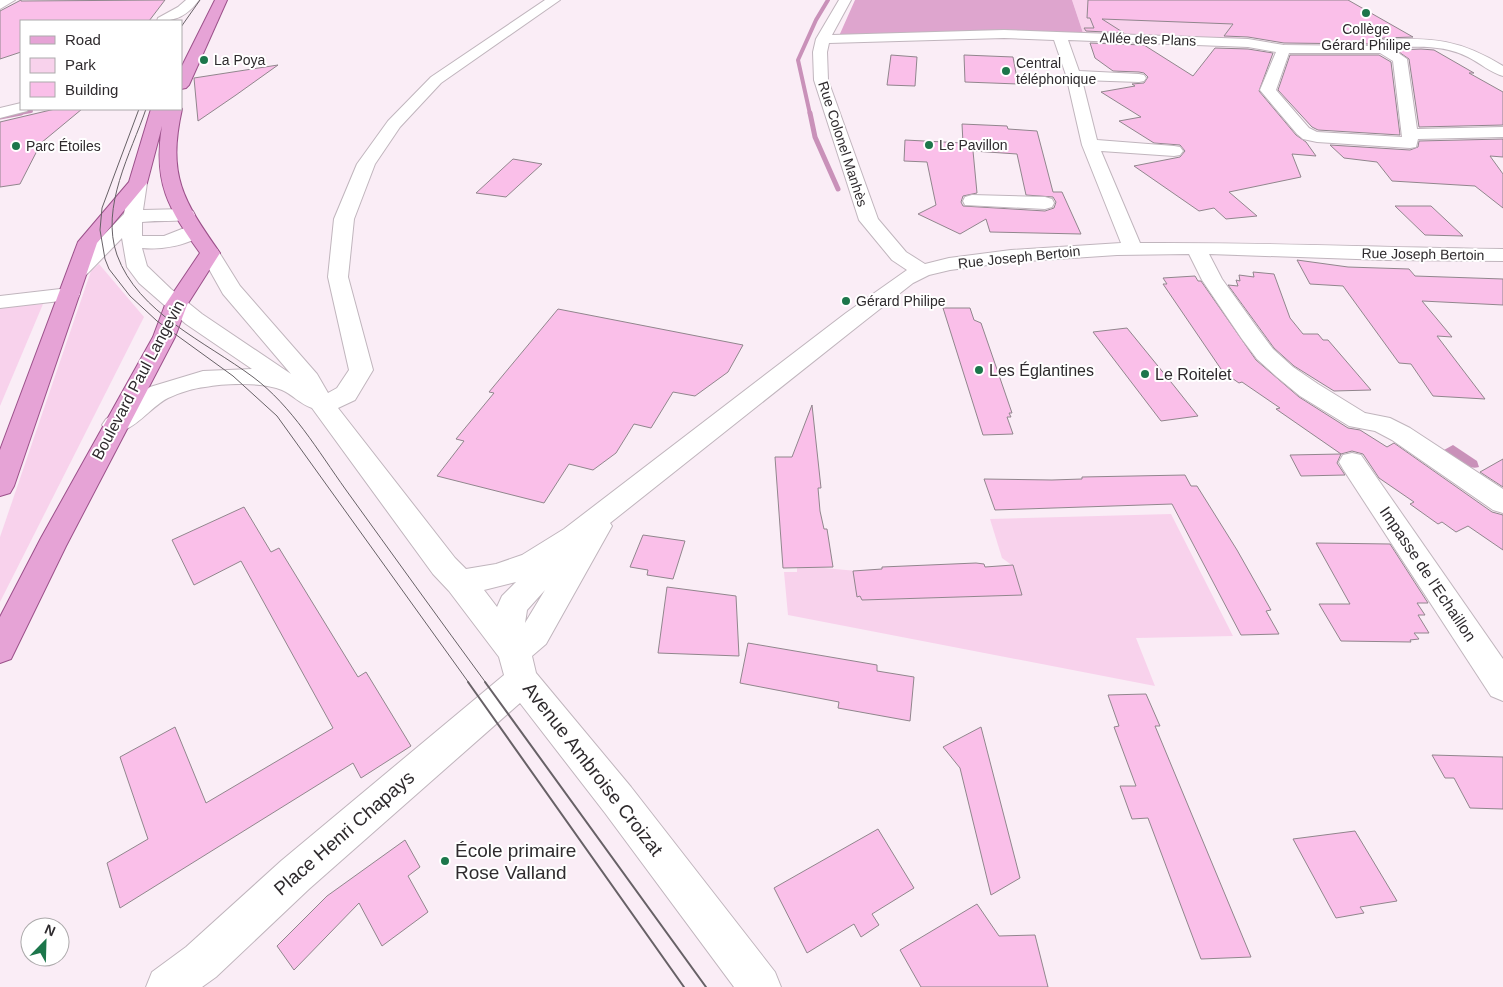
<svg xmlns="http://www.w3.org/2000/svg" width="1503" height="987" viewBox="0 0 1503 987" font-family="Helvetica,sans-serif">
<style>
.green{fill:#f8d2ec}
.forest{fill:#dea5ce}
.water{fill:#c991b9}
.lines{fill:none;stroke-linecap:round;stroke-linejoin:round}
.stream-far1{stroke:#c991b9;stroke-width:4}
.stream{stroke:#c991b9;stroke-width:5}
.building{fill:#fabfe9;stroke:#91868d;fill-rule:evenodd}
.minor-casing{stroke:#c0b5bd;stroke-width:2}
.major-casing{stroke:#9b518a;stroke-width:2}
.minor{fill:#fff;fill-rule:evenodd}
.major{fill:#e6a3d6;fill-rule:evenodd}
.tram-far1{stroke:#676166;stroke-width:1}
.tram{stroke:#676166;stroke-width:2}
.poi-dot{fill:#1c764b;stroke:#fff;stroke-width:2}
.labels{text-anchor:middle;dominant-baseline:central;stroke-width:4;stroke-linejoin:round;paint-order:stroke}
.far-poi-label{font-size:14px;fill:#2f2b2e;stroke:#fff;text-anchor:start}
.far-street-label{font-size:14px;fill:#2f2b2e;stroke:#fff}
.poi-label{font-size:16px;fill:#2f2b2e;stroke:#fff;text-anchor:start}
.street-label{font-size:16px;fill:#2f2b2e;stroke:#fff}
.near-street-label{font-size:19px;fill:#2f2b2e;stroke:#fff}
.near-poi-label{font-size:19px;fill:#2f2b2e;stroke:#fff;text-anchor:start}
</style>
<rect width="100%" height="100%" fill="#faedf6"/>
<g class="green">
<polygon points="1072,0 1213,0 1242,40 1083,33"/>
<polygon points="99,264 144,317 0,602 0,537 91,271"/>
<polygon points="43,304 0,406 0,307"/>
<polygon points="1171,514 1233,636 1136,638 1155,686 788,615 784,572 797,572 797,568 824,568 857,571 857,596 860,596 862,600 1021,595 1013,566 1002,558 990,519"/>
</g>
<polygon class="forest" points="855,0 1072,0 1083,33 981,31 839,36"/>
<path class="water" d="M1453 445 1477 461 1479 467C1467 471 1454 457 1444 450Z"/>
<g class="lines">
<g class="stream-far1">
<polyline points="14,114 31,111"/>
<polyline points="810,114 798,60 816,20 828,0"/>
</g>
<g class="stream">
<polyline points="810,113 815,137 838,189"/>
<polyline points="0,117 21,113"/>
</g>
</g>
<g class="building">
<polygon points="21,0 21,1 165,0 149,21 21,21 21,52 0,59 0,11"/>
<polygon points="1088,0 1348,0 1413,37 1384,38 1379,39 1376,43 1368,44 1284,43 1248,37 1224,36 1233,24 1102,19 1124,33 1086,31 1084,28 1094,28 1090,18 1087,18"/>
<polygon points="1090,43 1144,45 1193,76 1215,48 1248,49 1273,53 1259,91 1296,135 1306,142 1316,156 1292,154 1301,177 1229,192 1257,216 1226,219 1214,208 1199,211 1134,166 1180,157 1185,151 1180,145 1154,143 1119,121 1141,117 1101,92 1135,86 1132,84 1144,83 1148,77 1144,73 1139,72 1113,71 1095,58"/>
<polygon points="1421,49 1434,50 1474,73 1469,73 1503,92 1503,125 1419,127 1409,59 1396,50"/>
<polygon points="891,55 917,57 915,86 887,85"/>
<polygon points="964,55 1013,57 1018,84 965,82"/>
<polygon points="1290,55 1379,55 1391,62 1400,135 1318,130 1312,127 1278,90"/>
<polygon points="278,65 236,95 198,121 194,78"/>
<polygon points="55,109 82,109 41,143 20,184 0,187 0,122"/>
<path d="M962 124 1007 126 1008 129 1037 131 1053 192H1062L1081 234 990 232 986 219 960 234 918 214 936 205 927 162 904 161 905 140 963 143ZM973 151 1017 154 1026 195 1053 197 1056 202 1054 208 1045 211 963 206 961 202 963 196 977 193Z"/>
<polygon points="1503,139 1503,157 1490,156 1503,174 1503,208 1475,186 1392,181 1377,162 1344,158 1330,145 1410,150 1418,147 1419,141"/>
<polygon points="513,159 542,164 506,197 476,193"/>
<polygon points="1395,206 1431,206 1463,236 1425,235"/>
<polygon points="1297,260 1348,267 1409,269 1415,276 1503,279 1503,305 1422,301 1452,337 1437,336 1485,399 1433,396 1411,364 1399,363 1343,286 1310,284"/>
<polygon points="1253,272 1274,274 1290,318 1303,334 1318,334 1323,340 1328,340 1371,390 1334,391 1294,366 1274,348 1228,285 1238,286 1236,280 1240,281 1239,275 1254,277"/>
<polygon points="1195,276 1198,281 1201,281 1256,360 1299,397 1348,428 1360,430 1387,447 1394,443 1492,512 1503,515 1503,550 1468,526 1456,532 1442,522 1438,524 1410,504 1414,502 1379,478 1363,454 1352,451 1341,454 1276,409 1280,408 1242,382 1239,383 1223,372 1163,284 1167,284 1163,278"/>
<polygon points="943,308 970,308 974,320 981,323 1012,413 1009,413 1011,417 1007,417 1013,434 983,435"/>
<polygon points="558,309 743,345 728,372 695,396 673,392 651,428 634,424 616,453 593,470 569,464 544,503 437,476 464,441 456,439 494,393 489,392"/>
<polygon points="1127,328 1175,387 1198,416 1161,421 1093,332"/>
<polygon points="812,405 821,488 818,488 820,511 824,529 827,529 833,567 783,568 775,457 792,457"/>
<polygon points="1341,454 1337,463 1345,475 1301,476 1290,455"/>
<polygon points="1503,459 1503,487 1480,472"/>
<polygon points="1185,475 1191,486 1197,486 1237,550 1271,610 1266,611 1279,634 1241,635 1172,504 995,510 984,479 1052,480 1082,479 1082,477"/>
<polygon points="244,507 271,552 279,548 358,677 366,672 411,746 361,778 353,763 120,908 107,863 148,839 120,757 175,727 206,803 333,728 241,561 194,585 172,540"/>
<polygon points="643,535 685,541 673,579 647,575 648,570 630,567"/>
<polygon points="1316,543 1390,544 1428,603 1417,603 1425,615 1418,615 1429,633 1414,633 1419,639 1410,640 1411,642 1341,641 1319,604 1350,604"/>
<polygon points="976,563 984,564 985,567 1013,565 1022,595 862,600 860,596 857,597 853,571 882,569 882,567"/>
<polygon points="667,587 736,596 739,656 658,653"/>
<polygon points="748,643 877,665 877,671 914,677 910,721 838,708 839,702 740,683"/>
<polygon points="1146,694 1160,726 1155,726 1251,957 1201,959 1148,818 1132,819 1120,786 1136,786 1114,727 1119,726 1108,695"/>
<polygon points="981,727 1020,878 991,895 960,768 943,747"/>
<polygon points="1432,755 1503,757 1503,809 1470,808 1454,778 1445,778"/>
<polygon points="878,829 914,888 872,914 879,925 861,937 854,924 807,953 774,888"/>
<polygon points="1355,831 1397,901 1360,907 1364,913 1336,918 1293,839"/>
<polygon points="405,840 420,867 408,876 428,912 382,946 359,903 294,970 277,946 327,896"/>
<polygon points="977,904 999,936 1035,935 1048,987 921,987 900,950"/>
</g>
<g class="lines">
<g class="minor-casing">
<g id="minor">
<polygon points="0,0 15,0 0,9"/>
<path d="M186 0H199C187 16 176 21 157 21L158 18 178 7Z"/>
<path d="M545 0H560L441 83 400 127 375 164 354 219 348 277 373 370 355 400 338 408 455 558 466 569 496 564 522 555 564 529 846 313 907 270 892 260 859 220 814 80 813 52 816 39 839 0H851L832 35 1004 30 1248 39 1284 45 1368 46 1377 45 1379 41 1384 40C1433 37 1461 40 1503 66V76C1491 73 1480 63 1468 57 1445 45 1417 46 1391 48L1407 59 1417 129 1503 127V137L1418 139 1416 147 1410 148 1317 142 1303 139 1297 134 1260 90 1276 52 1248 47 1068 40 1079 71 1139 74 1144 75 1146 78 1144 81 1139 82 1082 80 1097 140 1174 146 1180 147 1183 151 1180 155 1174 156 1101 151 1140 243C1261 242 1382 248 1503 249V261L1385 260 1209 254 1222 279 1258 329 1273 349 1293 367 1318 384 1365 413 1390 418 1410 428 1503 489V513L1493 510 1392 440 1375 431 1349 426 1300 396 1277 377 1257 359 1242 339 1202 280 1189 254 1117 255 1011 262 950 270 929 275 913 283 862 323 610 523 612 526 546 644 532 656 536 673 631 787 775 972 781 987H734L605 813 520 703 309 889 216 977 202 987H146L152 972 186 947 281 861 504 675 499 657 449 591 433 574 312 408C300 404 293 395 282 390 264 382 225 383 205 387 194 388 179 393 168 398 148 408 131 438 106 431L102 425 106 419 150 387 203 371 252 369 186 324 139 283 127 267 122 238 86 275 79 277 72 275 69 271 124 214 129 183 132 179 138 178 144 179 147 183 143 210 186 209 193 211 195 215 193 219C179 222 158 220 142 222V236H164L187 227 194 225 201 227 204 231C193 246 159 250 142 248L147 266 171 289 202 314 291 374 223 294 200 253 203 249 210 247 217 249 240 286 317 374 328 393 337 388 349 370 328 277 334 219 357 164 388 121 431 77ZM1004 38 1054 40 1066 75 1082 145 1121 243 1011 250 949 258 925 264 906 252 878 219 828 80 827 52 829 43ZM1289 53H1380L1393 61 1402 137 1317 132 1309 128 1276 90ZM516 582 502 596 497 607 484 590ZM545 590 525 623 527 610Z"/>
<polygon points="21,103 21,109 28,109 27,111 0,118 0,108"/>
<polygon points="972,195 1045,197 1052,199 1054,203 1052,207 1045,209 965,205 963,201 965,197"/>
<polygon points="69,288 77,289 80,294 77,299 0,308 0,296"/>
<polygon points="1352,453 1361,455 1503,659 1503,701 1491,696 1343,469 1339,462 1343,455"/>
</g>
</g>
<g class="major-casing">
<g id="major">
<polygon points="215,0 227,0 189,85 186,88 181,89 181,68"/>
<path d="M181 108 182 109C167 176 183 200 220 253L187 305 175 337 66 546 11 659 0 663V617L41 538 153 337 165 305 200 253C168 208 153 183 162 126L147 183 97 243 14 486 10 493 0 496V450L78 242 129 182 151 109Z"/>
</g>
</g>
<use href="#minor" class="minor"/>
<use href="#major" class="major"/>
<g class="tram-far1">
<polyline points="181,27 200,0"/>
<polyline points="139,109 102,208 100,230 105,259 109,269 130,296 157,321 233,376 277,416 469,683"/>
<path d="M146 109C131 153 100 207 117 255 138 313 206 342 253 377 292 406 318 451 346 490 393 555 439 619 486 683"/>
</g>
<g class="tram">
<polyline points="468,682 684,987"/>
<polyline points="485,682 706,987"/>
</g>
</g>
<g class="poi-dot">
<circle cx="1366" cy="13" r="5"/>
<circle cx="204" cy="60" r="5"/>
<circle cx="1006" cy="71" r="5"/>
<circle cx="929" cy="145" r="5"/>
<circle cx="16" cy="146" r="5"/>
<circle cx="846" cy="301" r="5"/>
<circle cx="979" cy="370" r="5"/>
<circle cx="1145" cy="374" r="5"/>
<circle cx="445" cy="861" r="5"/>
</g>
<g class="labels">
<g class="far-poi-label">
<text x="1366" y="29" text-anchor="middle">Collège<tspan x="1366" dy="16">Gérard Philipe</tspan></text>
<text x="214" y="60">La Poya</text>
<text x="1016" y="63">Central<tspan x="1016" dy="16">téléphonique</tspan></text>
<text x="939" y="145">Le Pavillon</text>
<text x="26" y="146">Parc Étoiles</text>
<text x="856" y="301">Gérard Philipe</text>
</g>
<g class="far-street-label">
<text transform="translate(1148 39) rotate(2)">Allée des Plans</text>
<text transform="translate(843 144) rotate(72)">Rue Colonel Manhès</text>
<text transform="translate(1423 254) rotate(1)">Rue Joseph Bertoin</text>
<text transform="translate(1019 257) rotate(-6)">Rue Joseph Bertoin</text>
</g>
<g class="poi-label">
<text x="989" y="370">Les Églantines</text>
<text x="1155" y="374">Le Roitelet</text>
</g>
<g class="street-label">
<text transform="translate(138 380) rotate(-62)">Boulevard Paul Langevin</text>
<text transform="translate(1428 574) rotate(56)">Impasse de l'Echaillon</text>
</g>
<g class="near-street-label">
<text transform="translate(593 769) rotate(52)">Avenue Ambroise Croizat</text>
<text transform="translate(344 833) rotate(-41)">Place Henri Chapays</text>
</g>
<g class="near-poi-label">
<text x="455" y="850">École primaire<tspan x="455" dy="22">Rose Valland</tspan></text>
</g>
</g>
<rect x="20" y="20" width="162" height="90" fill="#ffffff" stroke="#acaaab"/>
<rect x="30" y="36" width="25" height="8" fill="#e6a3d6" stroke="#acaaab"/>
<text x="65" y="45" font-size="15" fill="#2f2b2e">Road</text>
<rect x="30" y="58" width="25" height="15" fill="#f8d2ec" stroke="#acaaab"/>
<text x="65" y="70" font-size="15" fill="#2f2b2e">Park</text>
<rect x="30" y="82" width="25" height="15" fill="#fabfe9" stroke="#acaaab"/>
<text x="65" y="95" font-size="15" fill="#2f2b2e">Building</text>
<g transform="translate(45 942) rotate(23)"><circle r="24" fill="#ffffff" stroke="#acaaab"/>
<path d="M0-4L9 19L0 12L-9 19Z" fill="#1c764b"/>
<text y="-8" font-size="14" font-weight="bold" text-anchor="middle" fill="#2f2b2e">N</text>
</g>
</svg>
